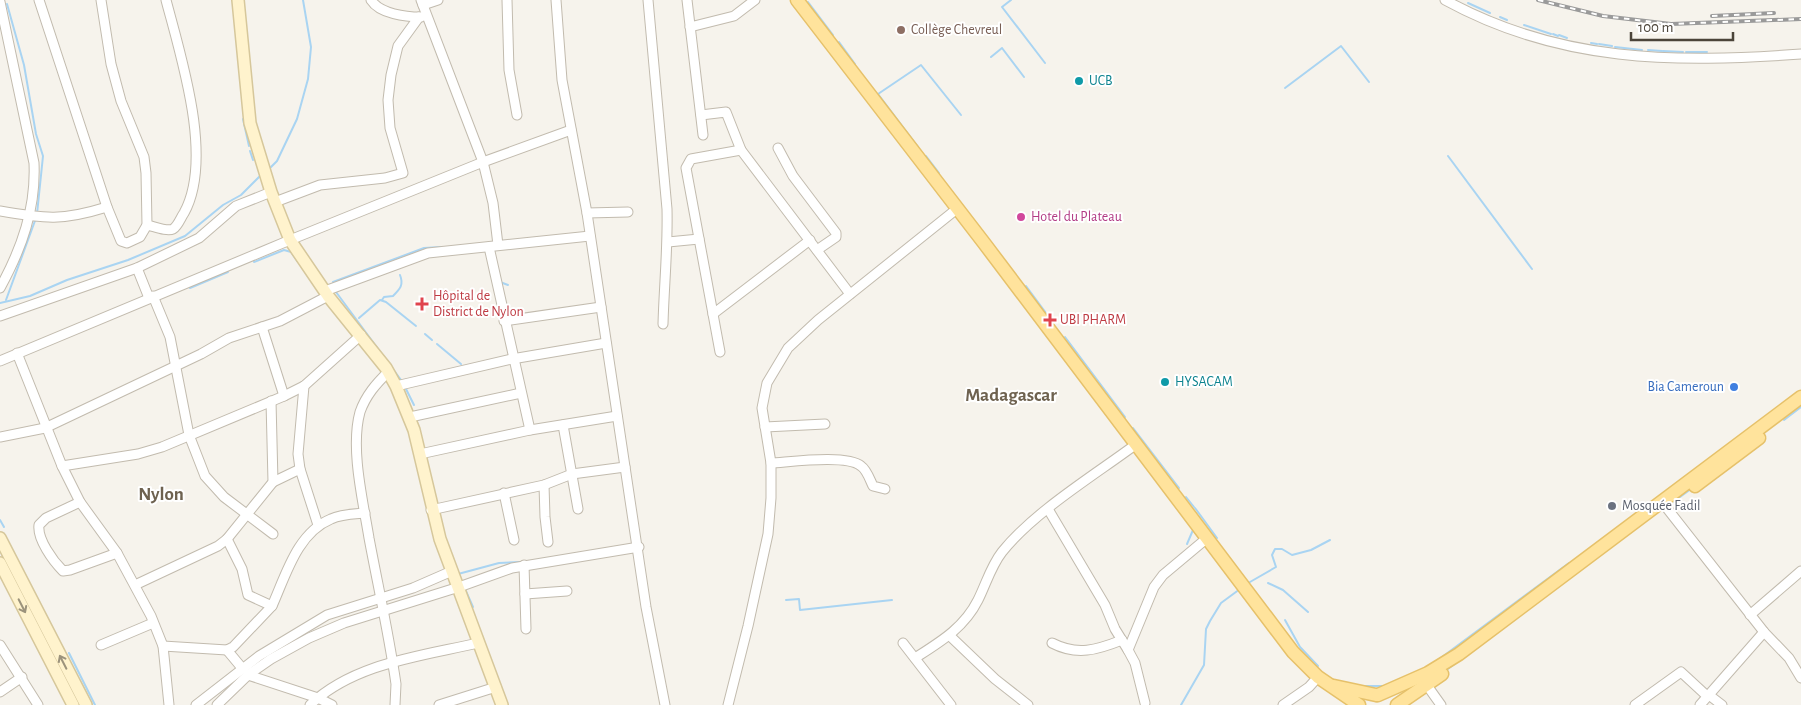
<svg xmlns="http://www.w3.org/2000/svg" width="1801" height="705" viewBox="0 0 1801 705" font-family="'Alegreya Sans',sans-serif">
<style>
.lines{fill:none;stroke-linecap:round;stroke-linejoin:round}
.stream{stroke:#a9d4f2;stroke-width:2}
.street-casing{stroke:#c2bbae;stroke-width:11}
.secondary-casing{stroke:#d6c79b;stroke-width:14}
.primary-casing{stroke:#e6c16a;stroke-width:15}
.street{stroke:#fff;stroke-width:9}
.secondary{stroke:#fff3cd;stroke-width:11}
.primary{stroke:#ffe39c;stroke-width:12}
.rail-casing{stroke:#9a9a9a;stroke-width:4}
.rail{stroke:#fff;stroke-width:2;stroke-dasharray:5.5;stroke-linecap:butt}
.oneway{stroke:#9c937c}
.education-dot{fill:#8d6e63;stroke:#fff;stroke-width:2}
.culture-dot{fill:#0f9aa8;stroke:#fff;stroke-width:2}
.hotel-dot{fill:#d1479c;stroke:#fff;stroke-width:2}
.health-dot{fill:#e0444e;stroke:#fff;stroke-width:2}
.shop-dot{fill:#3f7fe0;stroke:#fff;stroke-width:2}
.worship-dot{fill:#6b7280;stroke:#fff;stroke-width:2}
.labels{text-anchor:middle;dominant-baseline:central;stroke-width:4;stroke-linejoin:round;paint-order:stroke}
.education-label{font-size:14px;fill:#785e54;stroke:#fff;text-anchor:start}
.culture-label{font-size:14px;fill:#0d838f;stroke:#fff;text-anchor:start}
.hotel-label{font-size:14px;fill:#b23c85;stroke:#fff;text-anchor:start}
.health-label{font-size:14px;fill:#be3a42;stroke:#fff;text-anchor:start}
.shop-label{font-size:14px;fill:#366cbe;stroke:#fff;text-anchor:end}
.worship-label{font-size:14px;fill:#5b616d;stroke:#fff;text-anchor:start}
.district-label{font-size:19px;font-weight:bold;fill:#6e6250;stroke:#fff}
</style>
<rect width="100%" height="100%" fill="#f6f3ec"/>
<g class="lines">
<g class="stream">
<polyline points="1011,0 1002,7 1045,63"/>
<polyline points="808,2 833,35"/>
<polyline points="1468,3 1490,13"/>
<polyline points="7,4 24,65 36,134 43,156 37,214"/>
<polyline points="1500,17 1507,20"/>
<polyline points="1524,25 1551,34"/>
<polyline points="1553,34 1558,36"/>
<polyline points="1559,35 1567,38"/>
<polyline points="839,42 855,64"/>
<polyline points="1591,43 1597,44"/>
<polyline points="1599,44 1612,46"/>
<polyline points="1615,47 1642,50"/>
<polyline points="1648,50 1662,51"/>
<polyline points="1663,51 1683,52"/>
<polyline points="1686,52 1707,52"/>
<polyline points="991,57 1002,48 1024,77"/>
<polyline points="1285,88 1341,46 1369,82"/>
<polyline points="243,119 249,146"/>
<polyline points="918,147 878,94 921,65 961,115"/>
<polyline points="250,151 253,160"/>
<polyline points="926,156 939,173"/>
<polyline points="1448,156 1532,269"/>
<polyline points="269,169 277,161 297,119 308,79 311,47 303,0"/>
<polyline points="254,262 284,250 291,252 298,262"/>
<polyline points="333,282 424,248 442,247"/>
<polyline points="500,282 508,285"/>
<polyline points="1026,286 1046,313"/>
<polyline points="190,288 228,272"/>
<polyline points="336,292 401,380"/>
<polyline points="6,300 36,218"/>
<path d="M382 300 384 297 393 296C400 289 404 285 400 275"/>
<polyline points="0,303 30,296 67,280 128,260 185,236 223,205 241,195 261,175"/>
<polyline points="359,318 380,300 386,302 416,326"/>
<polyline points="425,334 432,340"/>
<polyline points="1065,337 1125,417"/>
<polyline points="437,344 461,364"/>
<polyline points="405,387 414,405"/>
<polyline points="1784,420 1801,407"/>
<polyline points="1133,428 1179,488"/>
<polyline points="1186,497 1194,507"/>
<polyline points="1669,505 1691,489"/>
<polyline points="1195,508 1217,538"/>
<polyline points="0,520 4,527"/>
<polyline points="1187,544 1193,530"/>
<polyline points="458,574 499,563 520,562"/>
<polyline points="1250,582 1276,567 1272,555 1275,549 1282,549 1292,555 1311,550 1330,540"/>
<polyline points="1268,583 1283,590 1308,612"/>
<polyline points="465,589 473,607"/>
<polyline points="786,600 799,599 800,610 892,600"/>
<polyline points="1285,620 1300,647 1318,666"/>
<polyline points="69,653 95,705"/>
<polyline points="1438,660 1569,563"/>
<polyline points="1445,671 1456,663"/>
<polyline points="1362,686 1384,686"/>
<polyline points="1181,705 1204,665 1206,629 1210,621 1221,603 1240,589"/>
</g>
<g class="street-casing">
<g id="street">
<polyline points="39,0 107,207 121,241 127,243 140,237 147,225 146,173 144,157 121,101 111,64 101,0"/>
<path d="M371 0C380 14 406 17 421 17"/>
<polyline points="421,0 483,162 493,203 498,245"/>
<polyline points="507,0 509,70 517,115"/>
<polyline points="556,0 562,80 587,213 646,607 665,705"/>
<path d="M648 0 667 209C668 248 664 286 663 324"/>
<polyline points="687,0 703,135"/>
<path d="M1445 0C1560 63 1674 63 1801 54"/>
<path d="M0 2 34 163C36 208 22 248 0 288"/>
<polyline points="423,5 438,0"/>
<polyline points="690,27 734,16 755,0"/>
<polyline points="701,115 726,112 741,150 850,294"/>
<polyline points="778,148 793,176 836,233 836,237 817,250"/>
<polyline points="275,202 320,185 385,178 403,173 390,128 388,100 391,75 398,46 419,17"/>
<path d="M0 211C46 219 62 221 107 207"/>
<polyline points="587,213 628,212"/>
<path d="M147 225C153 226 167 232 173 229 178 226 181 217 184 213 214 159 181 57 166 0"/>
<polyline points="668,242 699,239"/>
<polyline points="489,247 530,430"/>
<polyline points="137,268 149,298"/>
<polyline points="325,291 428,253 590,236"/>
<polyline points="153,296 170,337 189,435 205,476 224,497 273,534"/>
<polyline points="713,314 810,240"/>
<polyline points="0,316 137,268 199,238 236,206 271,192"/>
<polyline points="504,321 601,307"/>
<polyline points="262,327 284,396"/>
<polyline points="720,352 686,168 691,159 741,150"/>
<polyline points="17,353 62,466 80,502 117,553 151,616 163,646 169,705"/>
<polyline points="0,361 290,240 483,162 571,130"/>
<path d="M388 372C376 384 366 395 360 412 350 448 363 501 369 538 378 586 389 635 396 684L395 705"/>
<polyline points="304,386 298,454 300,469 318,525"/>
<polyline points="396,386 512,359 606,343"/>
<polyline points="410,417 521,393"/>
<polyline points="563,425 578,509"/>
<polyline points="765,427 825,424"/>
<polyline points="0,437 45,428 201,354 229,338 280,321 328,296"/>
<polyline points="420,454 530,430 617,416"/>
<path d="M771 463C790 462 847 454 861 466 867 470 870 480 873 486L885 489"/>
<polyline points="62,466 138,454 162,447 284,396 304,386 361,335"/>
<polyline points="273,482 300,469"/>
<polyline points="544,485 545,517 548,542"/>
<polyline points="504,493 514,540"/>
<path d="M80 502 46 518 39 525C37 539 53 561 63 571L70 570 117 553"/>
<polyline points="1666,507 1764,632 1789,658 1801,678"/>
<polyline points="1048,509 1105,605 1115,629 1128,650"/>
<polyline points="431,510 544,485 572,474 625,467"/>
<path d="M227 539 242 569 248 595 272 606C286 575 297 533 331 519 341 514 354 514 365 513"/>
<polyline points="524,565 526,629"/>
<polyline points="135,585 218,546 227,539 273,482 271,401"/>
<polyline points="525,594 567,591"/>
<polyline points="1750,615 1801,571"/>
<polyline points="950,636 995,679 1028,705"/>
<polyline points="903,643 951,705"/>
<path d="M1052 643C1077 656 1097 650 1122 640"/>
<polyline points="0,645 38,705"/>
<polyline points="101,645 153,623"/>
<polyline points="163,646 227,650 233,647 272,606"/>
<polyline points="227,650 242,668"/>
<path d="M915 658C940 642 964 628 978 600 986 584 991 566 1002 552 1034 512 1093 476 1135 445"/>
<polyline points="248,675 318,698 332,705"/>
<polyline points="1426,684 1441,705"/>
<polyline points="0,692 22,677"/>
<polyline points="1709,695 1722,705"/>
<polyline points="1145,703 1135,663 1128,650 1154,587 1163,575 1206,539"/>
<polyline points="196,705 259,656 327,615 413,588 452,571"/>
<polyline points="217,705 248,675 271,659 309,638 344,623 459,587 512,568 639,547"/>
<path d="M310 705C354 663 422 656 478 643"/>
<polyline points="439,705 496,687"/>
<polyline points="728,705 748,626 768,534 771,498 771,463 762,408 767,383 788,348 818,320 958,208"/>
<polyline points="1283,705 1309,687 1318,677"/>
<polyline points="1635,705 1681,672 1707,696"/>
<polyline points="1700,705 1764,632"/>
</g>
</g>
<g class="secondary-casing">
<g id="secondary">
<polyline points="238,0 250,123 271,192 290,240 328,296 386,368 396,386 414,430 440,539 502,705"/>
<polyline points="0,538 86,705"/>
<polyline points="0,563 73,705"/>
</g>
</g>
<g class="primary-casing">
<g id="primary">
<polyline points="797,0 984,243 1293,652 1318,677 1359,705"/>
<polyline points="1695,486 1759,438"/>
<polyline points="1334,686 1376,695"/>
<polyline points="1378,695 1428,673 1459,654 1801,397"/>
<polyline points="1397,705 1442,674"/>
</g>
</g>
<use href="#street" class="street"/>
<use href="#secondary" class="secondary"/>
<use href="#primary" class="primary"/>
<g class="rail-casing">
<g id="rail">
<polyline points="1538,0 1603,16 1671,24 1801,19"/>
<polyline points="1712,16 1774,13"/>
</g>
</g>
<use href="#rail" class="rail"/>
</g>
<defs><path id="oneway-shaft" d="M-6 0H5M1.5-3L5.5 0L1.5 3" fill="none" stroke-width="1.6" stroke-linecap="round" stroke-linejoin="round" transform="scale(1.25)"/></defs>
<g class="oneway">
<use href="#oneway-shaft" transform="translate(22 606) rotate(63)"/>
<use href="#oneway-shaft" transform="translate(63 662) rotate(-117)"/>
</g>
<circle class="education-dot" cx="901" cy="30" r="5"/>
<g class="culture-dot">
<circle cx="1079" cy="81" r="5"/>
<circle cx="1165" cy="382" r="5"/>
</g>
<circle class="hotel-dot" cx="1021" cy="217" r="5"/>
<g class="health-dot">
<path d="M419.5 296.5h5v5h5v5h-5v5h-5v-5h-5v-5h5z"/>
<path d="M1047.5 312.5h5v5h5v5h-5v5h-5v-5h-5v-5h5z"/>
</g>
<circle class="shop-dot" cx="1734" cy="387" r="5"/>
<circle class="worship-dot" cx="1612" cy="506" r="5"/>
<g class="labels">
<g class="education-label">
<text x="911" y="30">Collège Chevreul</text>
</g>
<g class="culture-label">
<text x="1089" y="81">UCB</text>
<text x="1175" y="382">HYSACAM</text>
</g>
<g class="hotel-label">
<text x="1031" y="217">Hotel du Plateau</text>
</g>
<g class="health-label">
<text x="433" y="296">Hôpital de<tspan x="433" dy="16">District de Nylon</tspan></text>
<text x="1060" y="320">UBI PHARM</text>
</g>
<g class="shop-label">
<text x="1724" y="387">Bia Cameroun</text>
</g>
<g class="worship-label">
<text x="1622" y="506">Mosquée Fadil</text>
</g>
<g class="district-label">
<text x="1011" y="395">Madagascar</text>
<text x="161" y="494">Nylon</text>
</g>
</g>
<path d="M1631 32v8h102v-8" fill="none" stroke="#4b4439" stroke-width="2.5"/>
<text x="1638" y="32" font-size="15" fill="#4b4439" stroke="#ffffff" stroke-width="4" paint-order="stroke">100 m</text>
</svg>
